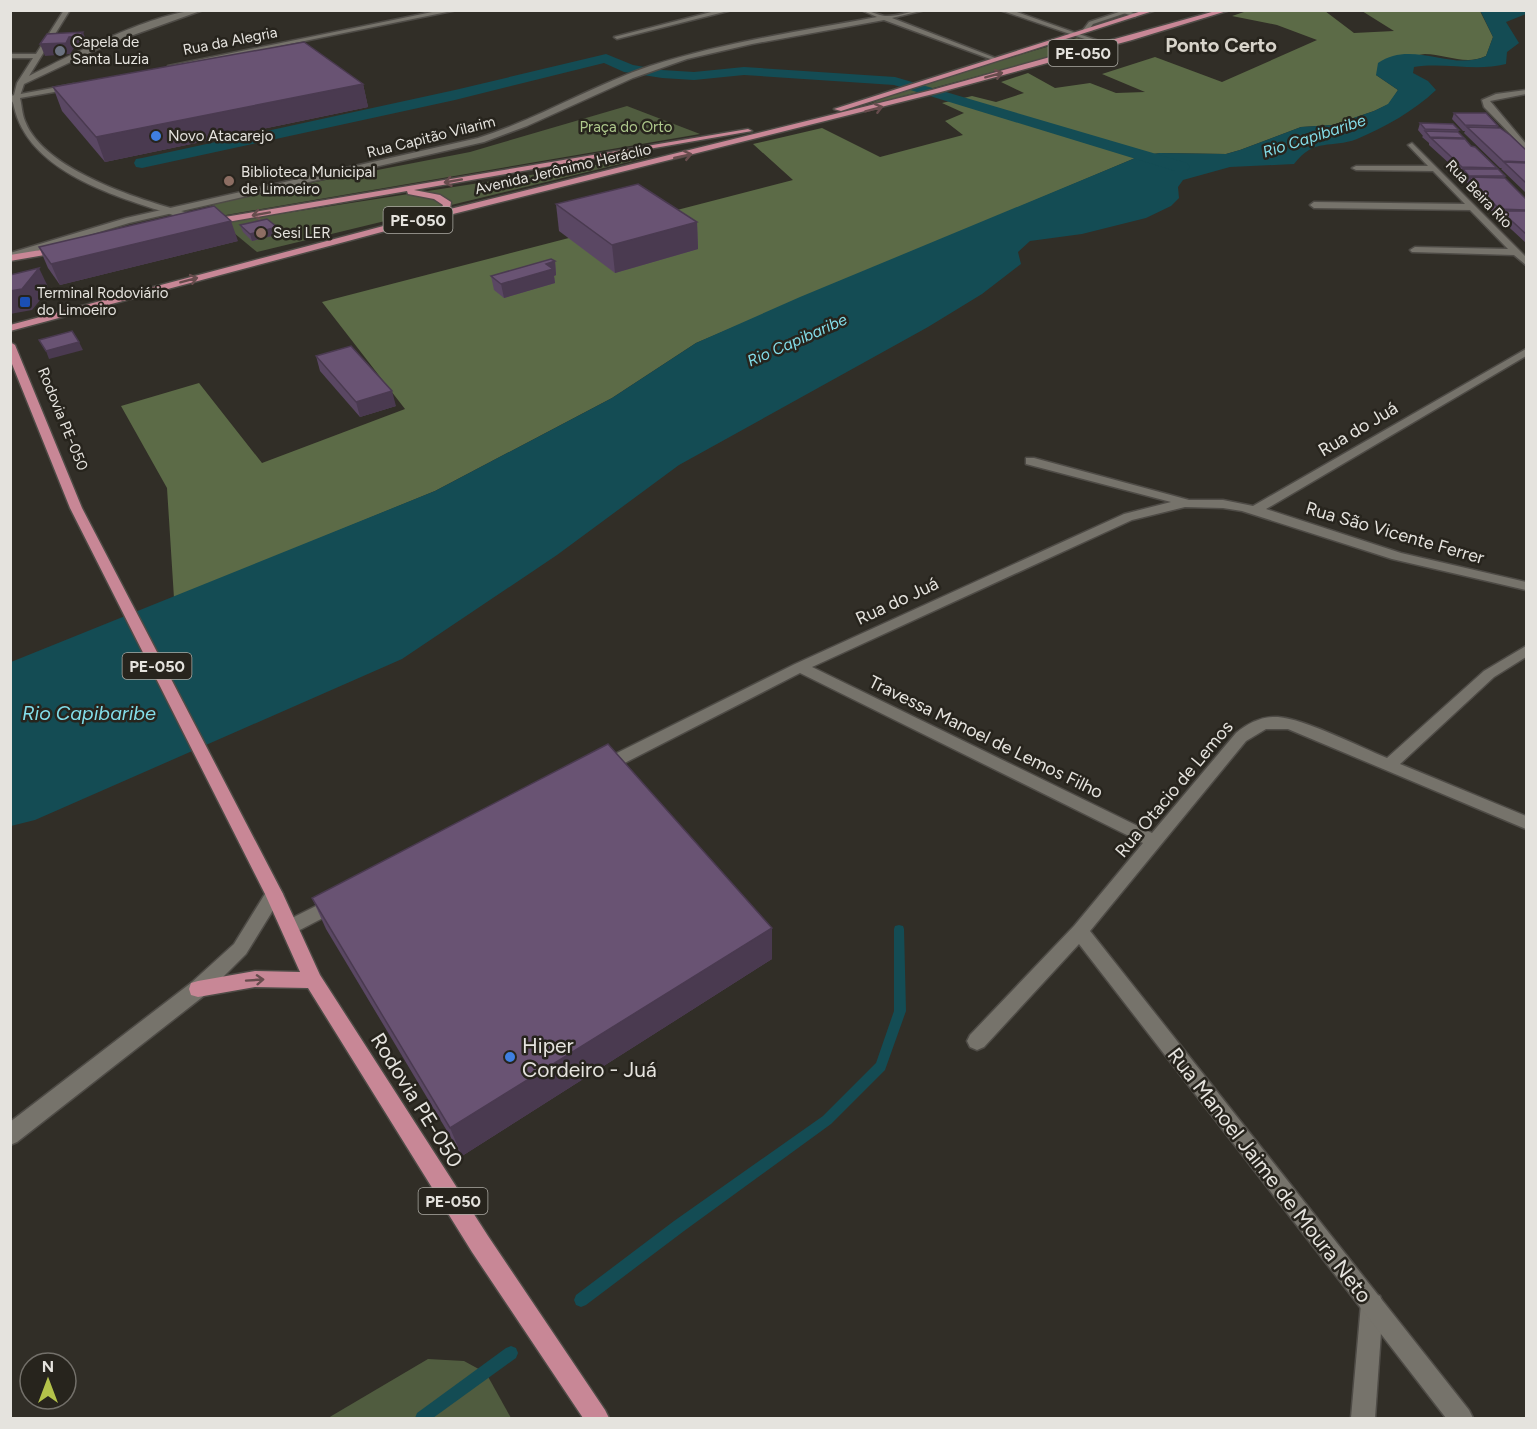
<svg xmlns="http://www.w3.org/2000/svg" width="1537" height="1429" viewBox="0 0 1537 1429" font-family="Figtree,sans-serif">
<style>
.green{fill:#505c3f}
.forest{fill:#5c6b47}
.water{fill:#144c54}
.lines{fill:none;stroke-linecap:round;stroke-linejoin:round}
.stream{fill:#144c54;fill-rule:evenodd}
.canal{fill:#144c54;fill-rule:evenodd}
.lane-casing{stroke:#4e4b46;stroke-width:3}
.street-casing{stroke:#4e4b46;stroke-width:3}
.secondary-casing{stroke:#4e4b46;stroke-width:3}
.primary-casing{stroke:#4e4b46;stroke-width:3}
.lane{fill:#76736b;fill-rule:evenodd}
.street{fill:#76736b;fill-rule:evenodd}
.secondary{fill:#76736b;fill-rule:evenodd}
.primary{fill:#c88796;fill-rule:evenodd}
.wall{fill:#5a4763}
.shaded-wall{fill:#4a3a50}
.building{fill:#695373;stroke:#4a3a50;stroke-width:1.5}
.oneway{stroke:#674c4d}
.worship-dot{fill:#6b7280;stroke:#27241d;stroke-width:2}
.shop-dot{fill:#3f7fe0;stroke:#27241d;stroke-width:2}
.education-dot{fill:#8d6e63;stroke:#27241d;stroke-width:2}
.transit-dot{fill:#1a4fb4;stroke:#27241d;stroke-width:2}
.labels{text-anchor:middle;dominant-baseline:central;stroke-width:5;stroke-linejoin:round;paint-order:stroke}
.far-street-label{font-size:15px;fill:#e5e3de;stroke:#27241d}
.far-poi-label{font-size:15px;fill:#e5e3de;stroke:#27241d;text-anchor:start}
.far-park-label{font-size:15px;fill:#afc98c;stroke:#27241d}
.shield{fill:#27241d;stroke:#acaaa4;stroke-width:1.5}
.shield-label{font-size:16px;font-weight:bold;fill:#e5e3de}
.far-water-label{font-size:16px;font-style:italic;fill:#83dde9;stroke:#27241d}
.street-label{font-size:18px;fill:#e5e3de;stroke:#27241d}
.far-district-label{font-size:20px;font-weight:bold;fill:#d7d3ca;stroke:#27241d}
.water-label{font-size:20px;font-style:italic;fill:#83dde9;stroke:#27241d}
.near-poi-label{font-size:21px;fill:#e5e3de;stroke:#27241d;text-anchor:start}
.near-street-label{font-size:21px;fill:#e5e3de;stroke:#27241d}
</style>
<rect width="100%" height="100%" fill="#312e27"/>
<g class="green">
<polygon points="1077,38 1097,44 866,106 898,91 931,81"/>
<polygon points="627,106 700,134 226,215 216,215 207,208 223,200 470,152"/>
<polygon points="653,156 257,252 222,223"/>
<polygon points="428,1359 464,1361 486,1373 511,1418 328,1418"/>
</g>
<path class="forest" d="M1247 11H1325L1354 33 1394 31 1362 11H1480L1493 37 1486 56C1466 66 1445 54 1425 54 1414 54 1387 70 1376 75L1398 90 1389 104 1374 111 1333 125 1301 127 1240 150 1226 154 1160 153 1140 156 696 343 612 398 435 491 174 598 167 488 121 406 199 383 262 463 405 409 322 302 793 180 753 144 822 128 880 157 963 135 945 121 964 113 942 103 972 96 996 102 1024 93 1001 82 1028 73 1055 88 1090 83 1116 93 1145 92 1102 74 1155 57 1222 82 1317 40 1277 25 1232 16Z"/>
<path class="water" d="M1480 10 1526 11V14L1506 22 1519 43 1507 52 1506 64C1475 72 1445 62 1414 67L1413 73 1428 81 1436 90C1414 111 1385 127 1357 139 1331 149 1315 137 1294 164L1230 167 1183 180 1178 187 1179 198 1171 206 1146 218 1082 234 1030 241 1018 252 1021 264 982 294 928 327 679 465 557 555 402 659 35 820 11 826V662L435 491 612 398 696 343 800 297 1140 156 1160 153 1226 154 1240 150 1301 127 1333 125 1374 111 1388 104 1398 90 1376 75 1378 63C1412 39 1452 72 1486 56L1493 37Z"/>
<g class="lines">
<g class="stream">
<polygon points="899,925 903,926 904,929 906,1011 885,1070 831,1124 684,1231 586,1305 581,1307 576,1305 574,1300 576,1295 674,1221 823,1116 876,1063 894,1011 894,929 895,926"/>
<polygon points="511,1346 516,1348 518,1353 516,1358 433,1418 415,1418 417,1413 506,1348"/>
</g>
<polygon class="canal" points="606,54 633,65 662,70 694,72 744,67 895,77 1187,163 1190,167 1187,171 1175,171 894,85 744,75 694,80 662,78 624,72 604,63 455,100 142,168 136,167 134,163 136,159 142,158 455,90"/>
<g class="lane-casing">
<g id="lane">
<polygon points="1125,10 1126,13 1093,24 1088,31 1083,30 1089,22"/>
<polygon points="1372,1293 1380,1296 1383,1304 1375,1418 1351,1418 1361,1304 1364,1296"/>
</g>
</g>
<g class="street-casing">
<g id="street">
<path d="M64 10H70L29 76C71 55 157 10 203 10L111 43 24 84 19 99H13L17 83 33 58H10V54H36Z"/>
<polygon points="719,10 732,10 617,39 614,37"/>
<path d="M861 10C870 10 877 15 885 16 898 17 912 10 925 10L892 18 998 59 993 60 884 20 752 44 687 59 633 78 527 126 484 142 129 223 10 259V253L126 218 478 138C538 119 591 86 650 66 724 42 801 31 877 17Z"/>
<polygon points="1000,10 1011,10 1113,46 1108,47"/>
<polygon points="1526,90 1526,94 1490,101 1526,144 1526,150 1484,107 1482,100 1496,94"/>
<polygon points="1412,143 1526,257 1526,265 1514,255 1412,252 1410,250 1415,247 1508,249 1470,210 1314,208 1310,205 1314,202 1465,204 1433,171 1356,170 1352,168 1356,166 1428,166 1408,145"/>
<path d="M1526 349V356L1266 509 1401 553 1526 582V590L1392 559 1242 511 1223 508 1185 507 1132 520 812 667 1152 833 1236 733C1248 723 1262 716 1278 717 1305 719 1360 747 1387 758L1484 671 1526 646V657L1494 677 1400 764 1526 816V829L1288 729H1266L1246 741 1090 931 1469 1410 1473 1418H1446L1079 944 984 1047 977 1050 970 1047 967 1041 970 1035 1074 926 1143 843 800 673 609 771H597L595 767 597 763 795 664 1124 514 1171 502 1026 464V458H1034L1189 500H1223L1253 506Z"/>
<polygon points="336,896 342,898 345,903 342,908 296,932 290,934 284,932 281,927 284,922"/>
</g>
</g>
<g class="secondary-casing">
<g id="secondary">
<polygon points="442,10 457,10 171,68 168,66"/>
<polygon points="1115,10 1126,10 1138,15 1135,17"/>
<path d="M74 84 77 88 20 98C22 106 22 114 25 121 45 174 154 204 203 217V221C189 222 172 214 158 210 105 193 28 168 14 107 13 100 11 102 10 96Z"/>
<polygon points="274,887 280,889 283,894 246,954 205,995 17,1142 10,1145 10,1122 191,983 234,944 268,889"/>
</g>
</g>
<g class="primary-casing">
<g id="primary">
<polygon points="1145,10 1156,10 841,111 834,109"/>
<polygon points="1219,10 1230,10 1132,40 937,93 393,229 10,331 10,325 440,211 443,205 434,199 408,194 407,191 210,225 206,222 207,220 748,129 752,131 414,190 440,195 451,202 450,209 932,90"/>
<polygon points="59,247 64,250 62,252 10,261 10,255"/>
<polygon points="10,342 15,345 82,508 283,894 320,975 488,1236 605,1410 609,1418 583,1418 472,1252 308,988 255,987 198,997 191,995 189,989 191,983 198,981 255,971 300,972 265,894 70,508 10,359"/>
</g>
</g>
<use href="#lane" class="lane"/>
<use href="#street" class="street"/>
<use href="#secondary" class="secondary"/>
<use href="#primary" class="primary"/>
</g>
<g class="wall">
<polygon points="363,84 368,107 105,162 62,111 53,87"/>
<polygon points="1454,113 1498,126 1497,128 1527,151 1527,192 1525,192 1501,169 1502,168 1500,168 1464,133 1465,131 1463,131 1452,119"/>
<polygon points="1420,123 1459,130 1458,132 1464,138 1463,139 1497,168 1497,169 1505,176 1504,178 1527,200 1527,244 1498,217 1499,216 1496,216 1467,183 1467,182 1460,175 1461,174 1429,145 1429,143 1422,137 1423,136 1418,130"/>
<polygon points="556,204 697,222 698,249 615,273 559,231"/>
<polygon points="240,225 279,234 252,241 243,232"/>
<polygon points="238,241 60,285 48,268 39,247"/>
<polygon points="555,261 556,275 554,276 555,283 504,298 494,290 491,276"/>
<polygon points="316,356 396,406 360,417 320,371"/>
<polygon points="312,898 772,959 462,1156 326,929"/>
</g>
<g class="shaded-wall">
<polygon points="83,32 87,43 84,47 74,48 70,54 45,56 40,44 69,37"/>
<polygon points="363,84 368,107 105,162 96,137"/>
<polygon points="231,221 238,241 60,285 51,264"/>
<polygon points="697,222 698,249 615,273 612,245"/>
<polygon points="277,227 279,234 252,241 250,234"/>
<polygon points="555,261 556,275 554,276 555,283 504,298 501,284 546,264"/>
<polygon points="39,268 49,289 32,310 10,314 10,291"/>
<polygon points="79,342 83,350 49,359 46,351"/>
<polygon points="392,391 396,406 360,417 356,402"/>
<polygon points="772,928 772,959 462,1156 450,1128"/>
</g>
<g class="building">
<polygon points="83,32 80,36 69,37 66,43 40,44 47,34"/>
<polygon points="304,42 363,84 96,137 53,87"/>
<polygon points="1454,113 1486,113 1498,126 1465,125"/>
<polygon points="1420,123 1453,124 1459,130 1425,129"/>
<polygon points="1467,127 1500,128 1510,135 1527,151 1527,162 1503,161"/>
<polygon points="1425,131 1458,132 1464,138 1430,137"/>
<polygon points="1431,138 1465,139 1471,146 1475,147 1497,168 1462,167"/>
<polygon points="1504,162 1527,163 1527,184"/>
<polygon points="1463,169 1498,169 1505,176 1469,176"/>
<polygon points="1469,177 1505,178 1527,200 1527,210 1499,209"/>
<polygon points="638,184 697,222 612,245 556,204"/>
<polygon points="214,206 231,221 51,264 39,247"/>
<polygon points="1501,211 1527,211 1527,235"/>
<polygon points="267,219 277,227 250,234 240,225"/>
<polygon points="551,259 555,261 546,264 553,269 501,284 491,276"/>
<polygon points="39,268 22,289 10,291 10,275"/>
<polygon points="72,331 79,342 46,351 39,340"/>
<polygon points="351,346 392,391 356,402 316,356"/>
<polygon points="608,744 772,928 450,1128 312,898"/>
</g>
<defs><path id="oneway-shaft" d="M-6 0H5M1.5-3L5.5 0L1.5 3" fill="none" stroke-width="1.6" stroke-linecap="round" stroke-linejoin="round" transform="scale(1.5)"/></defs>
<g class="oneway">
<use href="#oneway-shaft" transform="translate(994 75) rotate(-15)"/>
<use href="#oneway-shaft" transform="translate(874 109) rotate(-15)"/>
<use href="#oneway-shaft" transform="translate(683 156) rotate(-13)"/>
<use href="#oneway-shaft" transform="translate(453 181) rotate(170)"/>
<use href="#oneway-shaft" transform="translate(261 214) rotate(170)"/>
<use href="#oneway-shaft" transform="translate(189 280) rotate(-15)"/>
<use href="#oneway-shaft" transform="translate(255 980) rotate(-4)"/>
</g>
<circle class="worship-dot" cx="60" cy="51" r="6"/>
<g class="shop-dot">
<circle cx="156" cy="136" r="6"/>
<circle cx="510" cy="1057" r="6"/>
</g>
<g class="education-dot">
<circle cx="229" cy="181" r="6"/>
<circle cx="261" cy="233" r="6"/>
</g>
<rect class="transit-dot" x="19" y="296" width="12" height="12" rx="3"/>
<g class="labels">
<g class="far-street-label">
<text transform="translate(230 41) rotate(-11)">Rua da Alegria</text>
<text transform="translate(431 137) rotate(-14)">Rua Capitão Vilarim</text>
<text transform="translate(563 169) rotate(-13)">Avenida Jerônimo Heráclio</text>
<text transform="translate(1479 194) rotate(46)">Rua Beira Rio</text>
<text transform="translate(63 419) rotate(68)">Rodovia PE-050</text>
</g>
<g class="far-poi-label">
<text x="72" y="42">Capela de<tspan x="72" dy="17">Santa Luzia</tspan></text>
<text x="168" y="136">Novo Atacarejo</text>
<text x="241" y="172">Biblioteca Municipal<tspan x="241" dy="17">de Limoeiro</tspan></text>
<text x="273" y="233">Sesi LER</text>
<text x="37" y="293">Terminal Rodoviário<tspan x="37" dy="17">do Limoeiro</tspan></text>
</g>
<g class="far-park-label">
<text x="626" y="127">Praça do Orto</text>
</g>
<g class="shield">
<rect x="1048.5" y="40" width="69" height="26" rx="4.5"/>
<rect x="383.5" y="207" width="69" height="26" rx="4.5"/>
<rect x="122.5" y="653" width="69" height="26" rx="4.5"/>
<rect x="418.5" y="1188" width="69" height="26" rx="4.5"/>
</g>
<g class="shield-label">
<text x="1083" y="53">PE-050</text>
<text x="418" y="220">PE-050</text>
<text x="157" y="666">PE-050</text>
<text x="453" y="1201">PE-050</text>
</g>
<g class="far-water-label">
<text transform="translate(1314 136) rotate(-18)">Rio Capibaribe</text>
<text transform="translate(797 340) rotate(-24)">Rio Capibaribe</text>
</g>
<g class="street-label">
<text transform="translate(1358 429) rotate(-31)">Rua do Juá</text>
<text transform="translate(1395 533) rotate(16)">Rua São Vicente Ferrer</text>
<text transform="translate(897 601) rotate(-25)">Rua do Juá</text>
<text transform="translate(986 737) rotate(26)">Travessa Manoel de Lemos Filho</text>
<text transform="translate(1174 789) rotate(-50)">Rua Otacio de Lemos</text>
</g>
<g class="far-district-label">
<text x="1221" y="45">Ponto Certo</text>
</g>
<g class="water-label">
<text x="89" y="713">Rio Capibaribe</text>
</g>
<g class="near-poi-label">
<text x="522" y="1045">Hiper<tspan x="522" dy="24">Cordeiro - Juá</tspan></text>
</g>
<g class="near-street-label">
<text transform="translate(417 1100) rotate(58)">Rodovia PE-050</text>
<text transform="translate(1270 1175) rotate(52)">Rua Manoel Jaime de Moura Neto</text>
</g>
</g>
<rect width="1537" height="1429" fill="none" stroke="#e5e3de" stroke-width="24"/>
<g transform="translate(48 1381)"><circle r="28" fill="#27241d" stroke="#73706a" stroke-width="1.5"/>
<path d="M0-4.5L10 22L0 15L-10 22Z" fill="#b4c24a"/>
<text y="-9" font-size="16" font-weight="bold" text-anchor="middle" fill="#e5e3de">N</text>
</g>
</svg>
